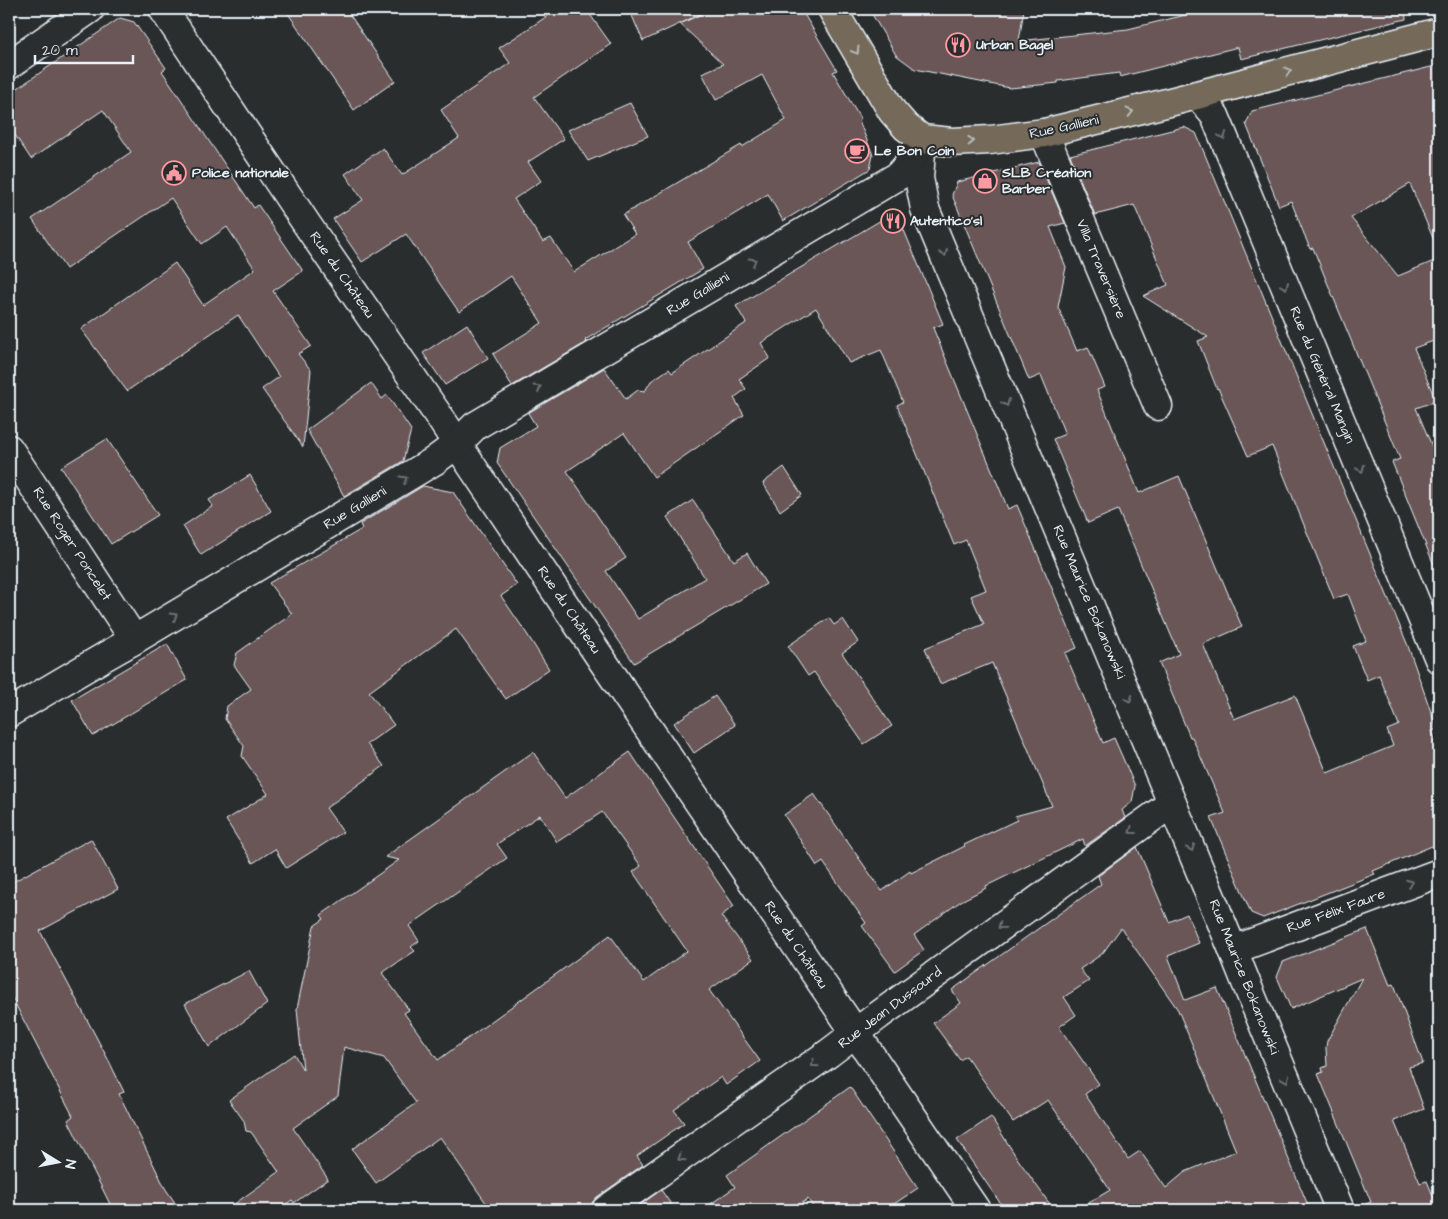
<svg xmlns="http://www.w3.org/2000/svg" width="1448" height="1219" viewBox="0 0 1448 1219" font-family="'Architects Daughter',sans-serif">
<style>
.building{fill:#6a5756;stroke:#e8f1f8;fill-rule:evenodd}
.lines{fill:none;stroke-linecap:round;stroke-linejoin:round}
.minor-casing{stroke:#e8f1f8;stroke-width:31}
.major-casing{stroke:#e8f1f8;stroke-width:31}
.minor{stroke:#2a2d2e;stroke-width:28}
.major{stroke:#746a5a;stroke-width:28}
.oneway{stroke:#babbb9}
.oneway2{stroke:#6c7275}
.labels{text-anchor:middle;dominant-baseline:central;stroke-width:4;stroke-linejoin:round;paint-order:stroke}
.poi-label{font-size:14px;font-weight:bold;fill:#e8f1f8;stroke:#2a2d2e;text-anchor:start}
.street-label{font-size:14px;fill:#e8f1f8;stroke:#2a2d2e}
</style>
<rect width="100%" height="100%" fill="#2a2d2e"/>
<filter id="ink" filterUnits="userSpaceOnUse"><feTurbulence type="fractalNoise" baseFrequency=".02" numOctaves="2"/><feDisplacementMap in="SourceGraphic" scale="10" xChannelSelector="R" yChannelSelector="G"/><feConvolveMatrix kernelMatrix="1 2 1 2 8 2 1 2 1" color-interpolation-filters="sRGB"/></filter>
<g filter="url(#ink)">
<g class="building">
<polygon points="285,9 346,9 395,81 354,110"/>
<polygon points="558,9 586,9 611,44 534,97 564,139 528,162 541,181 514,199 543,242 551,238 574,272 635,234 623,215 741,145 742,147 786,120 762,75 716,100 702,73 723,64 680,24 712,9 801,9 837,70 833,72 861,120 859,121 873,155 870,169 783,221 768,194 688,242 703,269 585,340 587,342 512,386 493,354 542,323 511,276 459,312 406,234 362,262 333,219 363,200 345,174 383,148 402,175 459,138 441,110 510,63 499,48"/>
<polygon points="629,9 711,9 643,41"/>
<polygon points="869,9 1024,9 1019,41 1128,29 1210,9 1405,9 1406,19 1241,59 1238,47 1120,77 1119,73 1058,81 1058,83 1010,88 915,69 896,55"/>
<polygon points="120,18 134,22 166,68 162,71 254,208 258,205 303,271 273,291 311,346 298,354 311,370 303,447 262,389 279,377 238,315 127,391 81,329 175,263 203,305 255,269 227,227 202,244 171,198 66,269 32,219 131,152 103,110 31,159 9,126 9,94"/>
<polygon points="1439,65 1439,252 1410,184 1351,218 1398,276 1439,259 1439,339 1414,348 1436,401 1416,408 1439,463 1439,575 1438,575 1392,462 1400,459 1313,248 1310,249 1291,201 1279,206 1246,124 1252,111"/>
<polygon points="630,103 648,136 588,161 568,130"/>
<polygon points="1184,127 1196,133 1408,646 1437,729 1432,731 1439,749 1439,843 1373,871 1375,874 1263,918 1251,913 1211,818 1225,813 1192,737 1190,737 1159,663 1179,654 1118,510 1088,523 1053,439 1065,434 1041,375 1029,380 952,195 957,182 1039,162 1065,223 1050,227 1066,267 1058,307 1077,351 1088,347 1105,387 1097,390 1139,493 1179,476 1242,627 1203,644 1234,719 1295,695 1327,773 1393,746 1387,730 1399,725 1379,675 1367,680 1353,646 1366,641 1348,594 1334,599 1272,446 1248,456 1218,388 1217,389 1198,341 1208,337 1143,296 1168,285 1134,205 1095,215 1070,155"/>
<polygon points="888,216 901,223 943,324 933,328 1008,509 1017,505 1077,648 1065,653 1103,743 1114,738 1135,786 1132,802 1122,810 1125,818 1085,846 1083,839 986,886 986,888 961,901 914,935 924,950 895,971 862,926 866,923 823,862 817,866 784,815 814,794 882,891 910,871 911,873 965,846 964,845 1017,820 1015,816 1052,806 992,663 940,684 925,648 984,624 971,596 986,590 966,540 954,545 897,405 903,402 881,350 849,363 816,308 761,343 770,358 739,379 746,389 734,398 744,415 654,477 624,433 567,471 626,558 606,571 638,619 705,578 667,517 693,500 734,561 747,553 766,584 634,663 497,463 500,448 536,426 528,413 604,368 626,399 638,390 645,391 651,381 669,369 672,373 746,323 736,306"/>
<polygon points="467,324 488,358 445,385 423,353"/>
<polygon points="371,383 382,399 387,395 411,430 403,461 344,496 307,430"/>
<polygon points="107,439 158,515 111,544 61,467"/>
<polygon points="784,467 802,495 780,511 763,483"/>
<polygon points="250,475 271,511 201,555 183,526 213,506 209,500"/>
<polygon points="423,486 453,492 517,585 501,596 527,634 549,669 506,699 456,629 369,692 394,725 367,744 384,766 326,808 343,832 286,868 275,849 253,863 226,820 268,794 242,756 244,746 225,719 227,706 251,689 234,665 237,653 292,614 269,583 362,529 360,524"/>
<polygon points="829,618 834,625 843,619 858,642 842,653 892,726 864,744 814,672 808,676 788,646"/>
<polygon points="167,644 187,680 93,736 72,700"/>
<polygon points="715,696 735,725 694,753 674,723"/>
<path d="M533 752 565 798 630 752 734 906 721 916 753 959 709 990 760 1061 726 1085 721 1077 674 1110 684 1123 637 1156 643 1165 597 1197 592 1203 591 1210H491L440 1137 376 1183 352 1149 416 1103 384 1058 344 1047 338 1096 293 1128 328 1179 294 1203 292 1200 278 1210H226L279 1172 251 1132 246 1131 244 1121 229 1100 294 1054 303 1070 297 1009 314 926 324 919 321 915 399 860 385 857ZM602 812 641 866 633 872 687 951 644 982 610 935 438 1060 404 1013 409 1010 382 973 415 951 411 947 419 941 409 926 507 858 497 844 540 815 557 842Z"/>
<polygon points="91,839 118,889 40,931 110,1063 124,1092 119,1094 165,1188 180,1210 113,1210 68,1120 73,1116 9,992 9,884"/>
<path d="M1137 847 1169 922 1187 914 1199 943 1168 956 1185 1000 1217 988 1310 1210H1077L1110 1190 1048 1100 1013 1122 966 1056 960 1060 933 1023 961 1003 952 990 1101 884 1098 876ZM1121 928 1178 1010 1236 1151 1185 1172 1166 1188 1140 1151 1128 1159 1085 1094 1099 1084 1059 1027 1076 1015 1064 997 1089 981 1080 969 1102 954Z"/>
<polygon points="1367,929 1390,985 1394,984 1423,1063 1409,1067 1424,1109 1394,1121 1420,1183 1427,1181 1439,1210 1356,1210 1356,1208 1371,1202 1318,1074 1323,1072 1322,1068 1327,1066 1326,1048 1327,1041 1362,978 1291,1009 1277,977 1283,962"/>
<polygon points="249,971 267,1004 209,1047 185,1004"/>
<polygon points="850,1087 918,1188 885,1210 815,1210 808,1199 792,1210 702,1210 735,1187 727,1175"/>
<polygon points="991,1117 1017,1158 1054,1210 1005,1210 957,1140"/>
<polygon points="661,1190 675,1210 633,1210"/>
</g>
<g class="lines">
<g class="minor-casing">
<g id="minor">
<polyline points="163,9 308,226 443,422 469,462 604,663 976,1210"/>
<polyline points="9,65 90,9"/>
<polyline points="1198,95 1215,116 1439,659"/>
<polyline points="1044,133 1158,406"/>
<polyline points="922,139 919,178 925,209 1233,950 1249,990 1340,1210"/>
<polyline points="9,449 128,630 132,641"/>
<polyline points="9,713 104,657 132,641 434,461 457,444 475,426 898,176 906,167 921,142"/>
<polyline points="1233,950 1439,873"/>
<polyline points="606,1210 829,1053 879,1015 1172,803"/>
</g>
</g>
<g class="major-casing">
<polyline id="major" points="832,9 892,111 906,127 922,139 952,142 990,140 1044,133 1166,103 1439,32"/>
</g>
<use href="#minor" class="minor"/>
<use href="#major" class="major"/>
</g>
<defs><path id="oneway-chevron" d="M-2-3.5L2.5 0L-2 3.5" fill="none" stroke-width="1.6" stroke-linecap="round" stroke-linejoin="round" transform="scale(1.25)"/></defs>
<g class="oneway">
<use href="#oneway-chevron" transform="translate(856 51) rotate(59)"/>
<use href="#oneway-chevron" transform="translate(1288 71) rotate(-15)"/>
<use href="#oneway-chevron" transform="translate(1130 112) rotate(-14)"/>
<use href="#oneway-chevron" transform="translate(971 141) rotate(-2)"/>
</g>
<g class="oneway2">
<use href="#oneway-chevron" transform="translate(1223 136) rotate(67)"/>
<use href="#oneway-chevron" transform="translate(944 253) rotate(67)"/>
<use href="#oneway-chevron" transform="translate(753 261) rotate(-31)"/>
<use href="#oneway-chevron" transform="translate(1285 286) rotate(67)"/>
<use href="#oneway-chevron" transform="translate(538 388) rotate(-31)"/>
<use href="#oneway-chevron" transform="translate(1006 403) rotate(67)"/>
<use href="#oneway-chevron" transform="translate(1361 469) rotate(67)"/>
<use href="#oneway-chevron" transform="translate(404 479) rotate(-31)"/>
<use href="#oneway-chevron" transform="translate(174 616) rotate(-31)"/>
<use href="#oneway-chevron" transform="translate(1129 699) rotate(67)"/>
<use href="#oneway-chevron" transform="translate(1132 831) rotate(144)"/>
<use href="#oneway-chevron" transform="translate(1191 848) rotate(68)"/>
<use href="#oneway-chevron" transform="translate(1410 883) rotate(-20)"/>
<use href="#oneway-chevron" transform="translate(1001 926) rotate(144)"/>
<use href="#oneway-chevron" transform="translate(814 1064) rotate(145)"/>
<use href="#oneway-chevron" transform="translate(1286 1079) rotate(67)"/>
<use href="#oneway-chevron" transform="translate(681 1158) rotate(145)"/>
</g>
</g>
<defs>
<g id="restaurant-ring" transform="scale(1.25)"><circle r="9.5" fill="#2a2d2e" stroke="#ff9aa2" stroke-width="1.5"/><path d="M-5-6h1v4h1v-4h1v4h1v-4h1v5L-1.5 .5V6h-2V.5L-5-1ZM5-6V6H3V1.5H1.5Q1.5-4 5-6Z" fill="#ff9aa2"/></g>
<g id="cafe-ring" transform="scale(1.25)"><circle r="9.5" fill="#2a2d2e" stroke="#ff9aa2" stroke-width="1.5"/><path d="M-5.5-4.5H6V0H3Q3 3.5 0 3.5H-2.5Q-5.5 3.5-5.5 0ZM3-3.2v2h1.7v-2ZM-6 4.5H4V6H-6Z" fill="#ff9aa2"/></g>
<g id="civic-ring" transform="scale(1.25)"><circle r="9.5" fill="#2a2d2e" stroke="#ff9aa2" stroke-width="1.5"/><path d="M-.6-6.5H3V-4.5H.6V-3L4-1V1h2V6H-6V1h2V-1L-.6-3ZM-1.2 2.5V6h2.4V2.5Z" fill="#ff9aa2"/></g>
<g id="shop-ring" transform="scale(1.25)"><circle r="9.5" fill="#2a2d2e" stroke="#ff9aa2" stroke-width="1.5"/><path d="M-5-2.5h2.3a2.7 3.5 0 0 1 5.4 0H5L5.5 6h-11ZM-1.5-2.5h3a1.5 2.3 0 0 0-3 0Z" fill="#ff9aa2"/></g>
</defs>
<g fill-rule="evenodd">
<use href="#restaurant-ring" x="958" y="45"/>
<use href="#cafe-ring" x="857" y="151"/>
<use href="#civic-ring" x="174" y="173"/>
<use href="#shop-ring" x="985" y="181"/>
<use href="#restaurant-ring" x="893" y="221"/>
</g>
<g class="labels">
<g class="poi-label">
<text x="976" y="45">Urban Bagel</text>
<text x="874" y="151">Le Bon Coin</text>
<text x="192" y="173">Police nationale</text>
<text x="1002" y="173">SLB Création<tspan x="1002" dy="16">Barber</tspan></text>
<text x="910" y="221">Autentico'sl</text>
</g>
<g class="street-label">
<text transform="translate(1064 127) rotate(-12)">Rue Gallieni</text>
<text transform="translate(1101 269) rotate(67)">Villa Traversière</text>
<text transform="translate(342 275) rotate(55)">Rue du Château</text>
<text transform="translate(698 294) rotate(-31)">Rue Gallieni</text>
<text transform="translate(1322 375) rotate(67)">Rue du Général Mangin</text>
<text transform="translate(355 508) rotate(-31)">Rue Gallieni</text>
<text transform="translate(72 544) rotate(57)">Rue Roger Poncelet</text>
<text transform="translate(1089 602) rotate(67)">Rue Maurice Bokanowski</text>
<text transform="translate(569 610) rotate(56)">Rue du Château</text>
<text transform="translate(1336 911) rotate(-20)">Rue Félix Faure</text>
<text transform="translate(796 945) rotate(56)">Rue du Château</text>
<text transform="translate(1244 977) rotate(68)">Rue Maurice Bokanowski</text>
<text transform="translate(890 1008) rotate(-37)">Rue Jean Dussourd</text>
</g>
</g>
<rect width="1448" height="1219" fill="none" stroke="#2a2d2e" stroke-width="30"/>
<rect x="15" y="15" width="1418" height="1189" fill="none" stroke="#e8f1f8" stroke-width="2" filter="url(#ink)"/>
<g transform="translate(58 1162) rotate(100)" stroke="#2a2d2e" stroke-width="4" paint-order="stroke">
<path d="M0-4L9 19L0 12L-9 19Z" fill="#e8f1f8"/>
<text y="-8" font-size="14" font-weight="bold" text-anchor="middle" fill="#e8f1f8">N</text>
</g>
<path d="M35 55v8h98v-8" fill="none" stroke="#e8f1f8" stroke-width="2.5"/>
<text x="42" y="55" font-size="15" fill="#e8f1f8" stroke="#2a2d2e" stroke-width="4" paint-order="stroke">20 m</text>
</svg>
